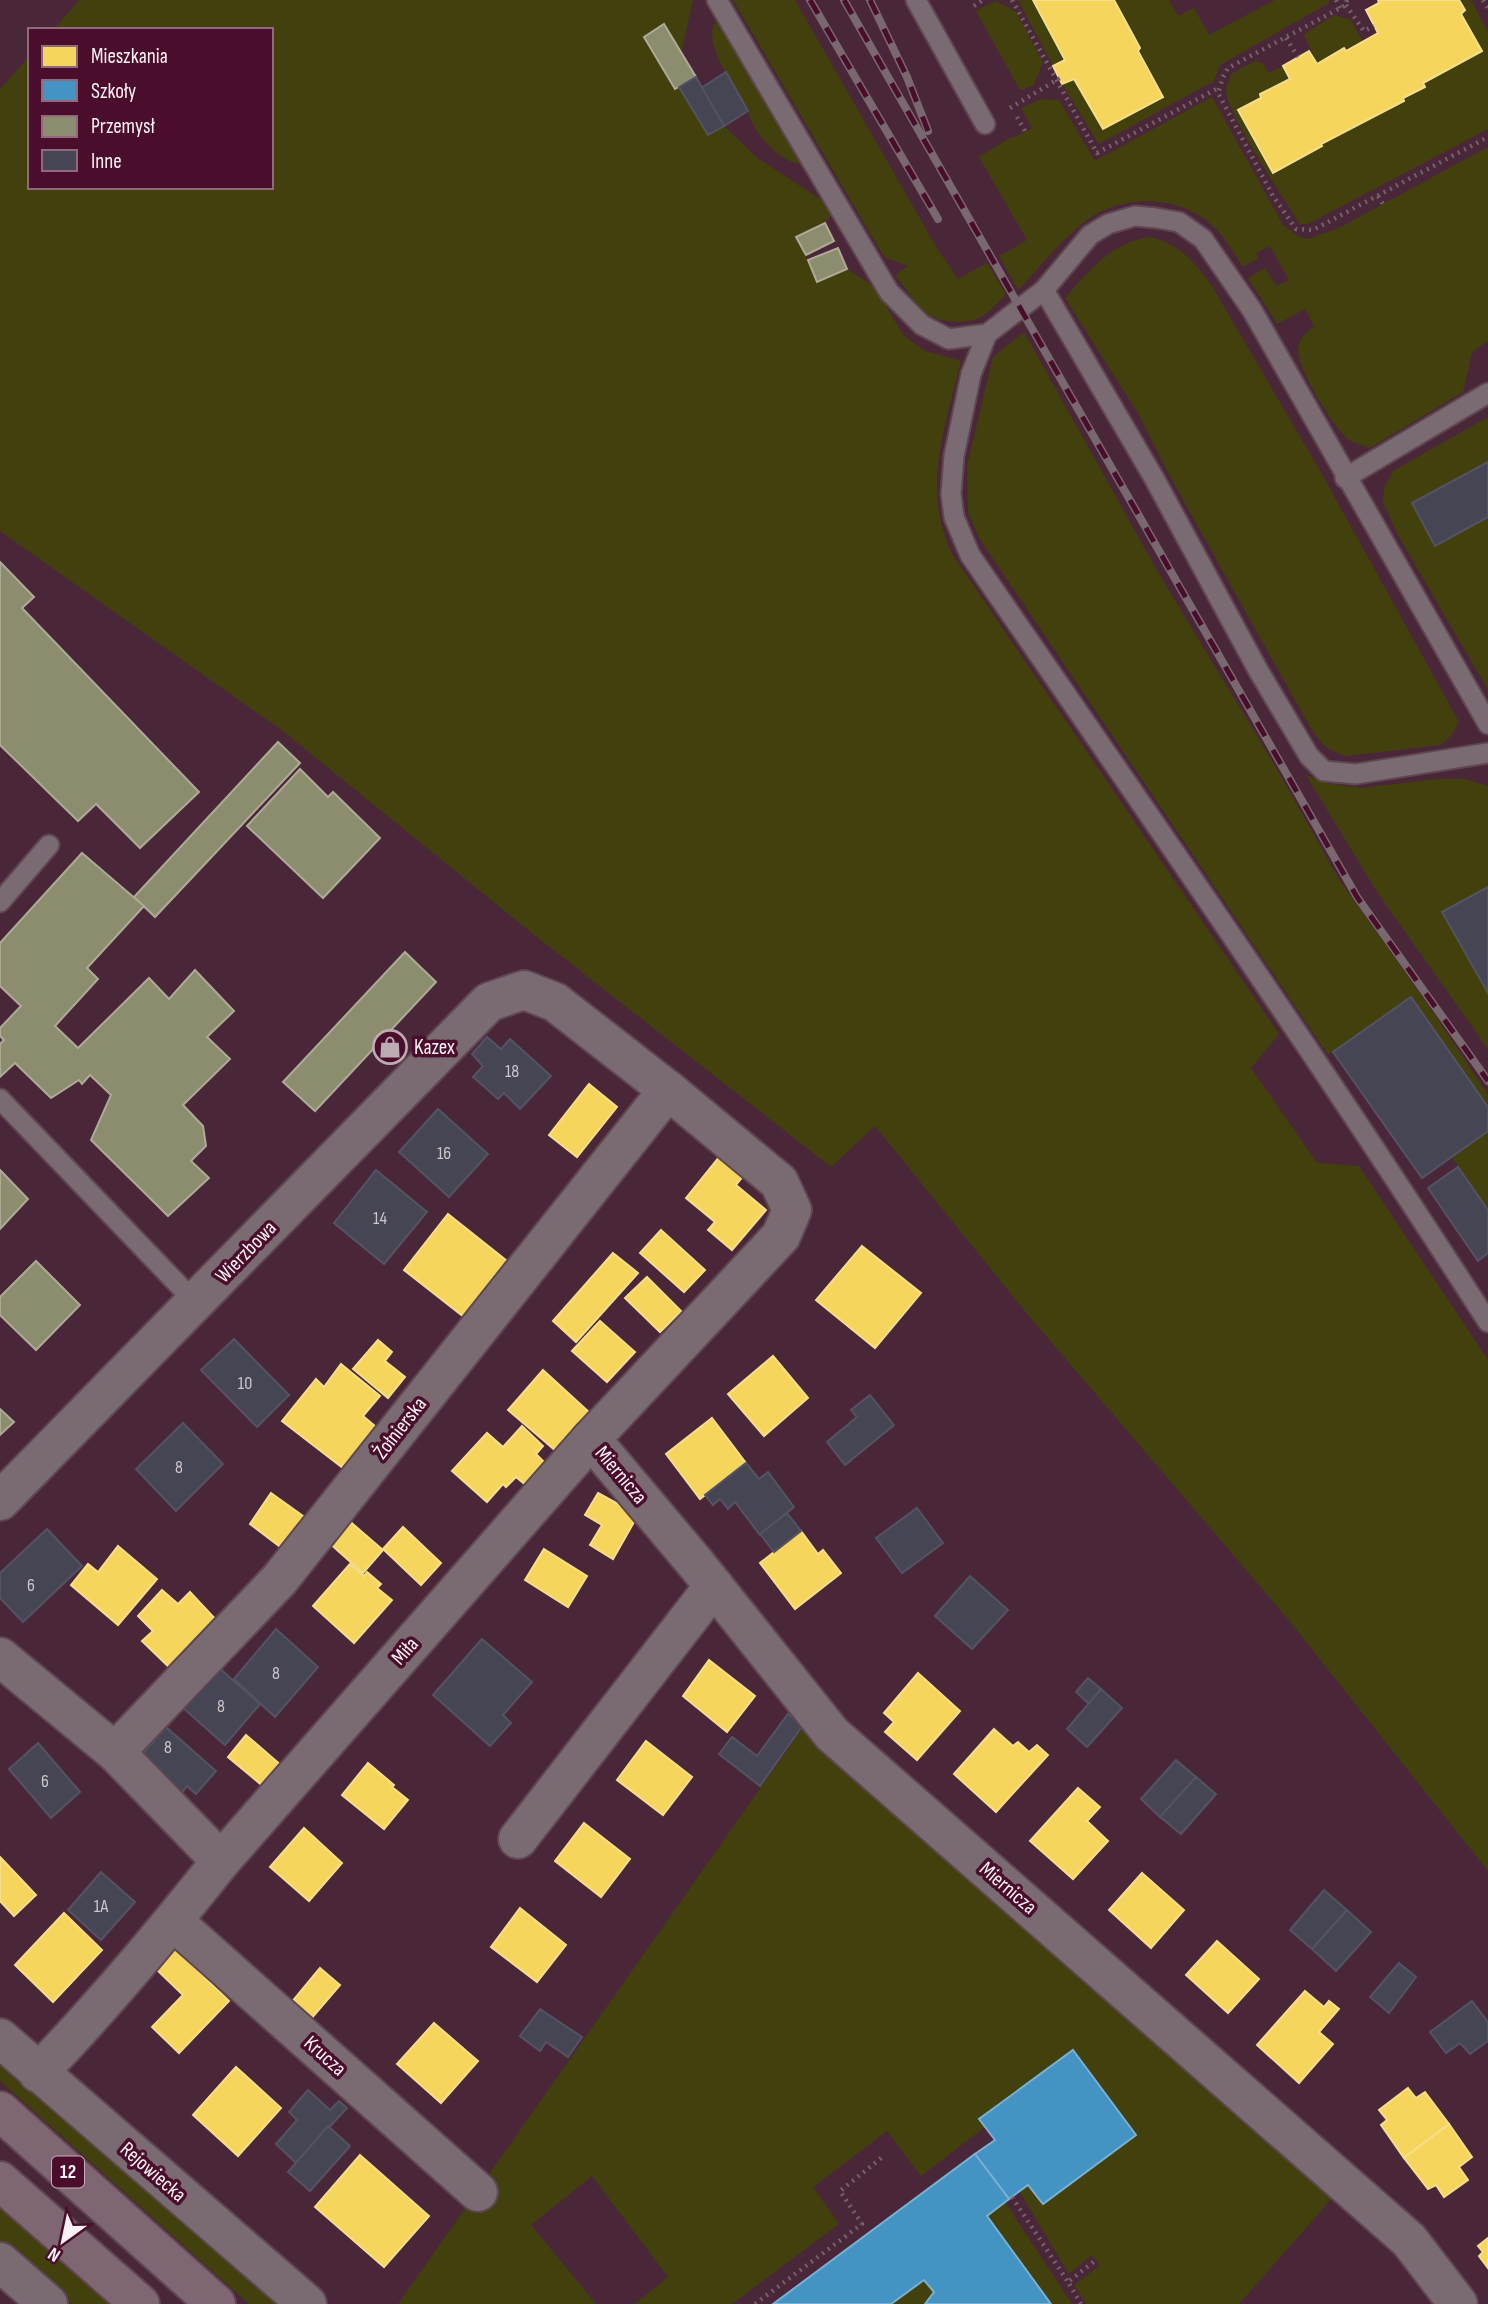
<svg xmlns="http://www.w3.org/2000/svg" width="1488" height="2304" viewBox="0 0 1488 2304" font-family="'Sofia Sans Condensed',sans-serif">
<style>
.green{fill:#42410e}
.homes{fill:#f6d55c;stroke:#f7de8a;stroke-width:2}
.schools{fill:#4393c3;stroke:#7ab0d2;stroke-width:2}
.industry{fill:#8c8c6e;stroke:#adab96;stroke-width:2}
.building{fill:#454554;stroke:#545363;stroke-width:2}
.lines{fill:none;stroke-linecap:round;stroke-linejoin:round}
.service-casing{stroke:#5f4652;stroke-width:23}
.minor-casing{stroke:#5f4652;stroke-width:42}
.trunk-casing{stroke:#5f4652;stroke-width:42}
.path{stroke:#74626a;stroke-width:4.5;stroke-dasharray:2 5;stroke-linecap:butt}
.service{stroke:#7a6b72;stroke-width:19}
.minor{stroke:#7a6b72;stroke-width:38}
.trunk{stroke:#7e6672;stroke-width:38}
.rail-casing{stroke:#79686f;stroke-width:8}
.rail{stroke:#4b0d2c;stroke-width:5;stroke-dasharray:16;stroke-linecap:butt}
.labels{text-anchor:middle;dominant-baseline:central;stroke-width:7;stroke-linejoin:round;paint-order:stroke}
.number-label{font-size:18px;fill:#cdc7cd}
.shield{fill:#4b0d2c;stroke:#c6adb9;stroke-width:2}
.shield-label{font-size:19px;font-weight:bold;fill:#faf2f5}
.poi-label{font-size:21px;fill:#faf2f5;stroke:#4b0d2c;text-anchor:start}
.street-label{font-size:21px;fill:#faf2f5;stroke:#4b0d2c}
</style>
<rect width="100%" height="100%" fill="#492738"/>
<g class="green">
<path d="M80 0H693L681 54 664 25 645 37 675 89 679 87 708 134 724 126 756 157 826 203 832 214 825 223 797 237 817 282 847 269 875 287 903 335 925 351 961 361C945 428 921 488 952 554L1279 1034 1251 1068 1317 1163 1359 1166 1488 1360V1871L1288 1619 1029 1316 875 1126 831 1167 533 934 284 732 0 531V89L30 56V187H271V30H53Z"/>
<path d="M733 0H795L938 250 958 279 987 263 1006 294C998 302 988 315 976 319 964 324 938 322 927 314 915 304 905 287 895 275L908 266 884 257Z"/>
<polygon points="1018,0 1033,0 1065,60 1053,66"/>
<polygon points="1114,0 1169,0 1178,16 1194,8 1209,35 1275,0 1329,0 1329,3 1220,65 1214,81 1099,144 1062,84 1074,79 1103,129 1163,97"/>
<path d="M1459 0H1471L1488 32V129L1308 224H1300C1286 202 1225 111 1226 90 1226 86 1229 79 1231 74L1255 61 1262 63 1269 73 1283 66 1290 79 1238 110 1273 172 1354 126 1356 127 1404 101 1403 98 1425 87 1423 83 1481 51 1461 14 1465 10Z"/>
<polygon points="995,1 1015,11 1043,62 1033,86 1020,90 976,11"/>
<polygon points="1335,15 1351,20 1363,42 1346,51 1344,49 1317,64 1304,34"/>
<path d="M718 20 725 25 802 164C780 163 752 132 748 111 738 93 697 36 718 20Z"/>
<path d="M1212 97 1283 225 1299 237 1309 239 1341 227 1488 147V341L1472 352 1463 392 1370 448C1363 445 1354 444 1349 440 1334 429 1296 367 1298 348 1299 338 1307 332 1314 326L1305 309 1277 324 1248 278 1265 268 1276 286 1289 280 1270 246 1256 253 1258 258 1243 267C1234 254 1226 239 1215 228 1185 198 1137 194 1100 212 1073 225 1039 268 1018 290L999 256 1027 240 979 157 1010 138 1015 137 1032 128 1021 108 1042 99 1059 100 1095 161Z"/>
<path d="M1150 237C1181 245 1195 262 1213 288L1323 476 1459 722 1451 736 1440 745 1347 756C1328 752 1321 743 1310 727L1166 469 1139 415 1065 298C1089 271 1112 242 1150 237Z"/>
<polygon points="1024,332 1159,574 1275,766 1338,878 1435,1015 1488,1095 1488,1107 1411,997 1328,1055 979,538 968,512 967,466 993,357"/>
<polygon points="1488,417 1488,462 1412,503 1435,545 1488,517 1488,690 1398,535 1383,502 1384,488 1393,471"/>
<polygon points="1306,775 1330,784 1361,788 1438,779 1464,779 1488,786 1488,887 1443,913 1488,993 1488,1049 1377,892"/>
<polygon points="1488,1131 1488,1210 1452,1157"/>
<polygon points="804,1726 1335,2195 1239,2304 1086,2304 1074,2285 1100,2265 1092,2255 1069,2274 1019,2191 1028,2185 1043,2204 1136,2135 1073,2050 980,2119 985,2127 921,2176 887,2131 813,2187 839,2224 732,2304 635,2304 668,2277 592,2176 531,2225 596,2304 398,2304"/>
<polygon points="0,2055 290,2304 249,2304 0,2081"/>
<polygon points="1005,2202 1072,2304 1051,2304 987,2216"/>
<polygon points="0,2208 108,2304 72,2304 0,2241"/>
<polygon points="924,2280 934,2292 925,2304 892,2304"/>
</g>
<g class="homes">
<polygon points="1033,0 1114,0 1140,48 1138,51 1163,97 1103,129 1074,79 1062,84 1053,66 1065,60"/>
<polygon points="1378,0 1459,0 1465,10 1461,14 1482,51 1423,83 1425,87 1403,98 1404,101 1321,144 1322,146 1273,173 1238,110 1261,98 1260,94 1290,79 1283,66 1309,51 1317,64 1344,48 1346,51 1378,33 1366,10 1379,3"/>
<polygon points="589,1084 617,1107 577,1157 549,1135"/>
<polygon points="720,1156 744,1175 736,1185 766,1210 732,1250 708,1230 715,1222 686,1198"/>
<polygon points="448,1214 507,1261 464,1317 404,1270"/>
<polygon points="661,1230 705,1270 684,1292 640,1253"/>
<polygon points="862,1246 921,1293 875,1348 816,1300"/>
<polygon points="613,1253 638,1273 576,1342 553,1321"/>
<polygon points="647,1277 681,1311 660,1332 625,1298"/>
<polygon points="600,1321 635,1352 607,1382 572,1351"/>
<polygon points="378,1340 392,1352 385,1361 405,1377 388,1398 353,1369"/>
<polygon points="773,1356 808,1398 764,1436 728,1394"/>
<polygon points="341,1364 380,1396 363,1416 376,1427 343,1468 282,1421 316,1379 324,1387"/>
<polygon points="543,1370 590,1413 556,1451 508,1410"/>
<polygon points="712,1418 746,1463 700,1499 666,1454"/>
<polygon points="522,1426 543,1446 536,1454 546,1464 527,1486 516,1477 506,1487 503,1484 487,1502 452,1471 487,1433 503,1447"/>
<polygon points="271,1493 310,1521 287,1552 250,1524"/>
<polygon points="598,1493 638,1515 613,1559 590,1545 602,1525 585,1515"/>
<polygon points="347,1519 383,1550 363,1573 328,1542"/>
<polygon points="403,1527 441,1563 421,1585 383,1549"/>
<polygon points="801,1531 818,1554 823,1550 841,1573 795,1609 760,1563"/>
<polygon points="118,1546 157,1579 118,1625 71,1585 88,1564 98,1572"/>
<polygon points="544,1549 587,1576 568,1607 525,1580"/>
<polygon points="350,1564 364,1576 367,1572 381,1584 377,1588 392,1600 354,1643 313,1606"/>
<polygon points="162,1590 178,1604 190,1592 218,1622 172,1670 142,1641 153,1631 138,1616"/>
<polygon points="709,1660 755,1696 727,1732 683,1696"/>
<polygon points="918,1673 960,1711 917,1760 885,1732 894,1722 884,1713"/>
<polygon points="994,1729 1013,1746 1018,1742 1029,1752 1037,1745 1048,1755 996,1812 954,1774"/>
<polygon points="246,1735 282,1766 264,1787 228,1757"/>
<polygon points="646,1741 692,1777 663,1815 617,1780"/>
<polygon points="368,1763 394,1785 392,1787 408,1800 384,1829 342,1795"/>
<polygon points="1078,1788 1100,1807 1087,1821 1108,1841 1073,1879 1030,1841"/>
<polygon points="584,1823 630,1859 601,1897 555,1861"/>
<polygon points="304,1828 342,1863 309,1901 270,1867"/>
<polygon points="0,1857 36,1895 14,1916 0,1901"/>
<polygon points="1142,1873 1184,1910 1151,1948 1109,1910"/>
<polygon points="520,1908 566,1945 537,1982 491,1947"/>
<polygon points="64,1913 102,1950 53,2002 15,1965"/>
<polygon points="1217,1941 1259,1979 1228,2013 1186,1975"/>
<polygon points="175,1949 229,2001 179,2053 152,2027 183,1995 156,1969"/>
<polygon points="320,1968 340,1985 310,2020 291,2003"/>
<polygon points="1305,1991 1324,2007 1329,2001 1339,2009 1319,2032 1333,2044 1299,2083 1257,2045"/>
<polygon points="434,2023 478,2061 441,2103 397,2064"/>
<polygon points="236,2067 281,2108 238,2156 193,2115"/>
<polygon points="1408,2088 1416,2098 1425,2092 1449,2124 1404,2158 1381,2125 1387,2120 1379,2110"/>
<polygon points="1449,2124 1472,2157 1459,2167 1468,2180 1444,2197 1436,2185 1428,2189 1404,2158"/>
<polygon points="360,2155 429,2216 384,2267 315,2207"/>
<polygon points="1488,2238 1488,2268 1479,2256 1483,2252 1478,2246"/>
</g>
<g class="schools">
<polygon points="1073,2050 1136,2135 1043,2204 1028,2185 1009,2199 975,2154 995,2140 979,2119"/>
<polygon points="975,2154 1009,2199 987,2216 1051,2304 925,2304 934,2292 924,2280 891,2304 773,2304"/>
</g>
<g class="industry">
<polygon points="664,24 696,77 675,89 644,37"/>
<polygon points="825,223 834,241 806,255 796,237"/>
<polygon points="838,248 847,269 817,282 808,260"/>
<polygon points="0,562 34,597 22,608 199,792 140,848 96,804 78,821 0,745"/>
<polygon points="278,742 300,763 155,917 134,897"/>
<polygon points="300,769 328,797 333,792 380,838 323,898 247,826"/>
<polygon points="82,853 144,906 87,968 98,979 55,1026 78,1048 149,978 169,999 195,970 234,1011 207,1037 230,1059 183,1105 203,1126 206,1146 191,1161 209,1178 168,1216 91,1140 111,1095 90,1075 82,1084 79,1080 51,1098 15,1063 0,1077 0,1044 4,1040 0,1036 0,1028 21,1006 0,986 0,943"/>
<polygon points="405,952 436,982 315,1111 283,1082"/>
<polygon points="0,1170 28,1199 0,1229"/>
<polygon points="36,1261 80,1305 36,1350 0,1315 0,1297"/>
<polygon points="0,1409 14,1422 0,1435"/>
</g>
<g class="building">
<polygon points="726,72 748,111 724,126 701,88"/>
<polygon points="696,77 724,126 708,135 679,87"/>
<polygon points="1488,462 1488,517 1435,546 1412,503"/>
<polygon points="1488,887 1488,993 1442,912"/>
<polygon points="1411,997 1488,1107 1488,1131 1422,1178 1333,1052"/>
<polygon points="487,1037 501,1049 510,1039 551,1076 520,1109 504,1093 498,1099 473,1077 483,1066 472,1054"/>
<polygon points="438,1109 488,1154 449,1197 399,1152"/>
<polygon points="1458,1167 1488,1210 1488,1253 1478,1261 1428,1188"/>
<polygon points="376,1170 427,1212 384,1264 334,1223"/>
<polygon points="234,1339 289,1395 257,1427 201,1370"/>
<polygon points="870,1395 894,1425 845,1465 827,1442 857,1417 851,1410"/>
<polygon points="183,1423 223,1464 176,1511 136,1469"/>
<polygon points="746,1463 759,1479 768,1472 794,1507 760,1535 735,1502 728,1509 720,1499 713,1505 705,1495"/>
<polygon points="917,1508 943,1543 902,1573 876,1538"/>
<polygon points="787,1513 801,1531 774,1552 760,1534"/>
<polygon points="47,1529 82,1566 23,1622 0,1598 0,1573"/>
<polygon points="970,1576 1008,1610 972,1649 935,1616"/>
<polygon points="276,1629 318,1667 275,1717 234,1679"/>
<polygon points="482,1639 532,1682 503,1715 511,1723 490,1746 433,1695"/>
<polygon points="218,1667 260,1704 225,1745 183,1708"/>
<polygon points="1088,1678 1101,1689 1089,1704 1076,1692"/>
<polygon points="1101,1689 1122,1708 1087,1747 1067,1729"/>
<polygon points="788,1714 803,1725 760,1786 719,1754 732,1737 757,1756"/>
<polygon points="166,1727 216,1771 196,1794 187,1786 173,1805 131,1767"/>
<polygon points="38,1743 80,1792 51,1818 9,1769"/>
<polygon points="1176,1760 1196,1777 1160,1817 1141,1799"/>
<polygon points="1196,1777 1216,1794 1181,1834 1160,1817"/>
<polygon points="101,1872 135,1902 101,1940 68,1910"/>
<polygon points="1324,1890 1347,1910 1312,1949 1290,1930"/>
<polygon points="1347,1910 1371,1932 1336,1971 1312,1949"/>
<polygon points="1399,1963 1416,1977 1389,2013 1370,1997"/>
<polygon points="1472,2001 1488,2022 1488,2041 1470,2054 1460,2043 1446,2053 1430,2032"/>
<polygon points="540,2009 582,2037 568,2057 546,2042 540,2051 520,2036"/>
<polygon points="308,2090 330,2110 339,2101 347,2108 296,2163 276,2144 297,2120 289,2112"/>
<polygon points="328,2126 350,2146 310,2191 288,2172"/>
</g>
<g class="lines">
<g class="service-casing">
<g id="service">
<polyline points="717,0 889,292 922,325 949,339 987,334 1044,290 1090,235 1108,224 1135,216 1156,218 1179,222 1203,239 1252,310 1488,724"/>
<polyline points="916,0 985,124"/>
<polyline points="1044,290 1154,478 1258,670 1309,756 1324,771 1356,774 1488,753"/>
<path d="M987 334 971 374 954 456 951 494 954 517 970 555C1145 809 1321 1062 1488 1322"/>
<polyline points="1345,478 1488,393"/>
<polyline points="0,902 49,845"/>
<polyline points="0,1099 196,1303"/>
</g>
</g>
<g class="minor-casing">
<g id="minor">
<polyline points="591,1439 697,1565 832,1734 1409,2240 1458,2304"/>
<path d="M0 1501 489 1002 524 990 555 1002 668 1090 779 1182 792 1210 781 1236 591 1439 221 1861C163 1934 103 2006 38 2073"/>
<polyline points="0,1657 115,1752 221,1861"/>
<polyline points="115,1752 280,1579 668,1090"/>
<polyline points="518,1839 714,1586"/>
<polyline points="173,1921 478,2192"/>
<polyline points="0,2038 307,2304"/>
<polyline points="0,2262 48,2304"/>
</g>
</g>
<g class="trunk-casing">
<g id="trunk">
<polyline points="0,2111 216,2304"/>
<polyline points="0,2181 140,2304"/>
</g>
</g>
<g class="path">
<polyline points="1012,0 1097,153 1220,87"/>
<polyline points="1336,0 1340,8"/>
<polyline points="1347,0 1346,5 1228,68 1223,77 1218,93 1273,196 1296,229 1313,230 1488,137"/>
<polyline points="1483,0 1488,8"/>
<polyline points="1346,5 1364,31 1374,26"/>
<polyline points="974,6 983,0"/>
<polyline points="1286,38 1298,57"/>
<polyline points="1010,108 1060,78"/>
<polyline points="1017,117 1025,131"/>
<polyline points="1378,196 1383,204"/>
<polyline points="1012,2197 1068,2282"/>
<polyline points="755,2304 862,2224 840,2191 885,2155"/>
<polyline points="1081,2304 1068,2282 1096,2260"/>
</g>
<use href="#service" class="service"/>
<use href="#minor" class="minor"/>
<use href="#trunk" class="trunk"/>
<g class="rail-casing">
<g id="rail">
<polyline points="810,0 938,219"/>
<polyline points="844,0 1357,897 1488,1081"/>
<polyline points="870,0 907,77 928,131"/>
</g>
</g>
<use href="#rail" class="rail"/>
</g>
<defs>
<g id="shop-ring" transform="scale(1.75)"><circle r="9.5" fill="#4b0d2c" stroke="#bcabb3" stroke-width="1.5"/><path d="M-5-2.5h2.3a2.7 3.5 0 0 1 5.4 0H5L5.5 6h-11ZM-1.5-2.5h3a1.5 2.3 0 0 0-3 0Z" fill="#bcabb3"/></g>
</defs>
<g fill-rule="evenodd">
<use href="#shop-ring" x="390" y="1047"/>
</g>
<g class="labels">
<g class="number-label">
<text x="512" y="1071">18</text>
<text x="444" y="1153">16</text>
<text x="380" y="1218">14</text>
<text x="245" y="1383">10</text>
<text x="179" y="1467">8</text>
<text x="31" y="1585">6</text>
<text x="276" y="1673">8</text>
<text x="221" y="1706">8</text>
<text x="168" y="1747">8</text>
<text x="45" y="1781">6</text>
<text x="101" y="1906">1A</text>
</g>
<rect class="shield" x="52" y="2156.5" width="32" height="31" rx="5"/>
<g class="shield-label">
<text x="68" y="2172">12</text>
</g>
<g class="poi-label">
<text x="414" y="1047">Kazex</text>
</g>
<g class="street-label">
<text transform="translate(246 1252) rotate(-46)">Wierzbowa</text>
<text transform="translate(400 1428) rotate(-52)">Żołnierska</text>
<text transform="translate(621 1475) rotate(50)">Miernicza</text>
<text transform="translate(405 1651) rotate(-49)">Miła</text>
<text transform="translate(1008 1888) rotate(41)">Miernicza</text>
<text transform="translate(325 2056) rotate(42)">Krucza</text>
<text transform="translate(153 2172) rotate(41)">Rejowiecka</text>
</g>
</g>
<rect x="28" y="28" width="245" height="161" fill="#4b0d2c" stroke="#91697c" stroke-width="2"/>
<rect x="42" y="46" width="35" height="21" fill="#f6d55c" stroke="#91697c" stroke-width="2"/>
<text x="91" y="63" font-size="21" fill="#faf2f5">Mieszkania</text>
<rect x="42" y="80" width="35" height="21" fill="#4393c3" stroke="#91697c" stroke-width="2"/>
<text x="91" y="98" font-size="21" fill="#faf2f5">Szkoły</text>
<rect x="42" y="116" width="35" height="21" fill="#8c8c6e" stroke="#91697c" stroke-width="2"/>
<text x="91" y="133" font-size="21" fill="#faf2f5">Przemysł</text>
<rect x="42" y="150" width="35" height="21" fill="#454554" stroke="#91697c" stroke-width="2"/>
<text x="91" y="168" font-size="21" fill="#faf2f5">Inne</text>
<g transform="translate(63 2241) rotate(213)" stroke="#4b0d2c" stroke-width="5" paint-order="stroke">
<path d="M0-5L12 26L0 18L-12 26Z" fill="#faf2f5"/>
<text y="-10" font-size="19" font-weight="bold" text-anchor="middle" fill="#faf2f5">N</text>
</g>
</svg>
